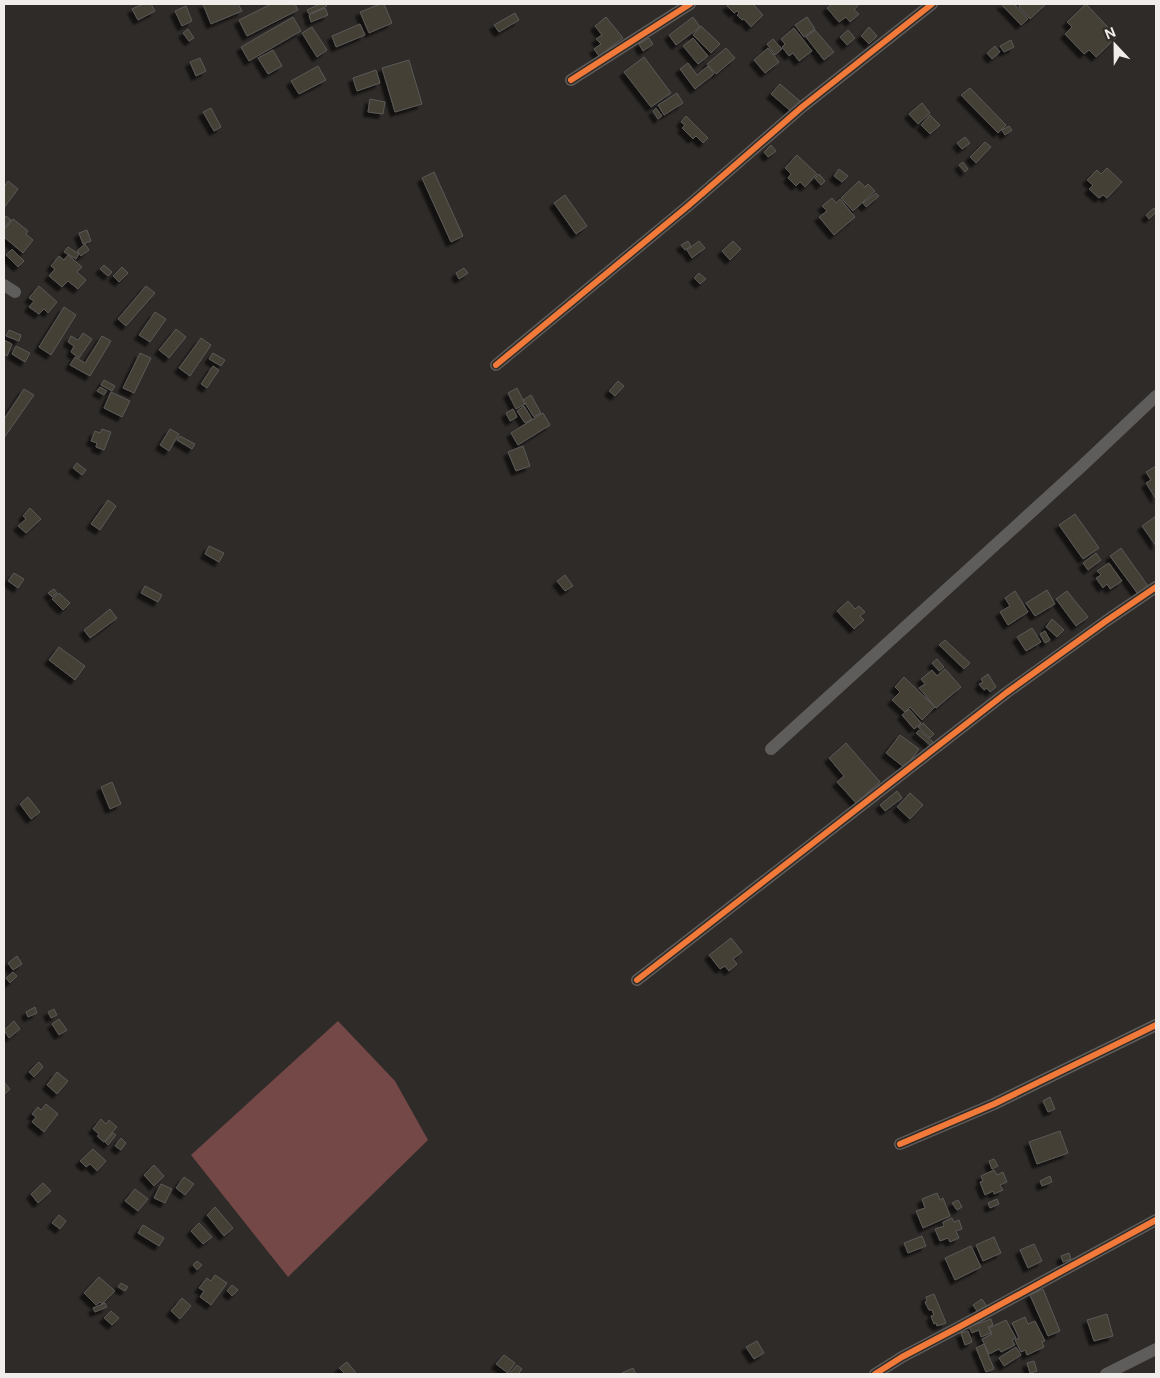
<svg xmlns="http://www.w3.org/2000/svg" width="1160" height="1378" viewBox="0 0 1160 1378" font-family="'DM Sans',sans-serif">
<style>
.forest{fill:#744847}
.building{fill:#444036;stroke:#5b5957;filter:url(#shadow)}
.lines{fill:none;stroke-linecap:round;stroke-linejoin:round}
.street{stroke:#5f5d5b;stroke-width:12}
.cycleway-casing{stroke:#302b27;stroke-width:9}
.cycleway{stroke:#f17a3a;stroke-width:6}
</style>
<defs>
<filter id="shadow"><feDropShadow dx="-4.5" dy="4.5" stdDeviation="1" flood-color="#0009"/></filter>
</defs>
<rect width="100%" height="100%" fill="#2e2b29"/>
<polygon class="forest" points="338,1021 395,1081 428,1140 288,1277 191,1155"/>
<g class="building">
<polygon points="143,4 151,4 155,11 138,20 132,9"/>
<polygon points="203,4 238,4 242,11 211,24"/>
<polygon points="271,4 295,4 298,10 247,36 239,20"/>
<polygon points="320,4 325,4 327,6 309,14 307,10"/>
<polygon points="380,4 384,4 392,23 369,33 360,12"/>
<polygon points="730,4 753,4 763,15 751,27 744,19 742,20 737,15 739,13 737,11 734,13 727,6"/>
<polygon points="832,4 859,4 854,10 859,14 850,22 846,17 839,22 827,8"/>
<polygon points="1001,4 1014,4 1028,19 1021,25"/>
<polygon points="1019,4 1046,4 1030,19 1019,7 1020,5"/>
<polygon points="1086,4 1117,37 1096,57 1089,50 1084,54 1065,34 1072,27 1067,22"/>
<polygon points="186,6 192,21 182,26 175,11"/>
<polygon points="325,8 328,15 311,22 309,15"/>
<polygon points="515,13 519,20 499,32 494,25"/>
<polygon points="293,17 301,31 249,61 241,47"/>
<polygon points="606,17 623,38 599,56 594,49 601,44 596,39 602,35 595,26"/>
<polygon points="693,17 700,27 676,45 669,35"/>
<polygon points="807,17 815,29 804,37 795,25"/>
<polygon points="360,24 365,35 336,47 332,36"/>
<polygon points="701,26 720,44 711,53 693,35"/>
<polygon points="312,27 327,50 317,57 302,33"/>
<polygon points="869,27 877,36 869,44 861,36"/>
<polygon points="794,28 812,51 799,61 793,53 789,56 782,47 785,44 781,39"/>
<polygon points="188,29 194,38 189,41 183,33"/>
<polygon points="815,30 834,52 824,60 806,37"/>
<polygon points="848,30 855,38 847,45 840,37"/>
<polygon points="649,38 653,44 643,51 639,44"/>
<polygon points="693,38 708,56 698,64 683,46"/>
<polygon points="773,39 782,49 775,55 767,44"/>
<polygon points="1011,40 1014,47 1004,52 1000,46"/>
<polygon points="995,46 1000,52 992,59 987,53"/>
<polygon points="726,48 735,58 716,74 707,64"/>
<polygon points="768,48 779,62 765,73 754,60"/>
<polygon points="273,50 282,66 268,74 258,58"/>
<polygon points="644,57 671,93 651,107 624,72"/>
<polygon points="200,58 206,71 196,76 190,62"/>
<polygon points="409,60 422,104 395,112 382,68"/>
<polygon points="688,63 697,75 708,66 714,74 695,89 680,69"/>
<polygon points="318,66 326,80 299,94 291,81"/>
<polygon points="376,70 380,83 357,91 353,78"/>
<polygon points="780,84 801,102 792,112 771,94"/>
<polygon points="970,88 1006,125 998,133 961,95"/>
<polygon points="677,93 683,103 664,115 658,105"/>
<polygon points="370,99 385,102 383,114 368,112"/>
<polygon points="922,103 930,113 918,124 909,114"/>
<polygon points="211,108 221,127 214,131 203,112"/>
<polygon points="656,108 662,116 658,119 653,111"/>
<polygon points="930,115 940,125 930,134 921,125"/>
<polygon points="686,116 708,138 703,143 696,136 693,139 682,128 685,125 681,122"/>
<polygon points="1009,126 1012,130 1005,135 1002,130"/>
<polygon points="965,137 970,143 962,149 957,143"/>
<polygon points="985,142 991,147 976,163 970,157"/>
<polygon points="771,145 776,151 768,157 764,152"/>
<polygon points="797,155 817,174 805,187 800,182 796,186 788,178 791,174 785,168"/>
<polygon points="963,162 968,169 965,172 959,165"/>
<polygon points="1107,168 1122,182 1107,198 1103,195 1099,198 1089,189 1093,185 1087,180 1097,170 1101,174"/>
<polygon points="839,169 848,176 842,182 834,176"/>
<polygon points="434,172 463,236 451,242 422,178"/>
<polygon points="819,174 825,181 821,185 815,178"/>
<polygon points="8,181 18,189 4,208 4,187"/>
<polygon points="859,181 865,187 868,184 875,191 853,211 841,198"/>
<polygon points="876,193 879,196 866,207 863,203"/>
<polygon points="565,195 587,226 576,234 554,203"/>
<polygon points="832,198 836,203 840,199 855,217 834,235 819,217 827,211 822,206"/>
<polygon points="1154,208 1156,212 1149,219 1146,215"/>
<polygon points="6,216 11,220 4,228 4,219"/>
<polygon points="13,219 28,231 26,234 33,240 23,253 4,237 4,230"/>
<polygon points="87,230 91,241 83,244 79,233"/>
<polygon points="688,241 691,246 685,250 681,245"/>
<polygon points="699,241 705,248 692,258 687,250"/>
<polygon points="733,241 741,249 730,260 722,251"/>
<polygon points="85,244 89,250 81,256 77,251"/>
<polygon points="68,247 79,254 76,259 64,252"/>
<polygon points="12,249 24,261 18,267 6,255"/>
<polygon points="68,255 82,267 77,272 86,280 78,289 68,281 62,287 49,276 55,269 51,266 59,256 64,260"/>
<polygon points="104,265 112,272 108,276 100,269"/>
<polygon points="122,267 128,273 119,282 113,276"/>
<polygon points="464,268 468,273 459,279 456,273"/>
<polygon points="699,273 706,279 700,284 694,278"/>
<polygon points="39,286 57,302 48,313 44,309 39,314 29,307 34,301 29,298"/>
<polygon points="146,286 155,293 126,326 118,319"/>
<polygon points="64,307 76,315 51,355 39,347"/>
<polygon points="155,312 166,319 150,342 139,335"/>
<polygon points="176,329 186,337 169,358 159,350"/>
<polygon points="9,330 21,335 19,341 6,336"/>
<polygon points="83,333 92,339 79,358 71,352 74,346 68,342 71,336 78,340"/>
<polygon points="102,336 111,341 90,376 70,365 75,357 85,363"/>
<polygon points="201,338 211,345 190,376 179,368"/>
<polygon points="4,340 12,344 7,356 4,354"/>
<polygon points="16,346 30,353 25,362 12,354"/>
<polygon points="140,353 151,358 134,393 123,388"/>
<polygon points="213,353 225,360 221,366 209,359"/>
<polygon points="213,366 219,370 207,388 201,384"/>
<polygon points="104,380 115,386 112,391 101,385"/>
<polygon points="618,381 624,386 615,396 609,391"/>
<polygon points="100,387 107,391 104,395 97,391"/>
<polygon points="517,388 525,404 516,409 508,393"/>
<polygon points="24,389 34,395 4,438 4,419"/>
<polygon points="111,392 130,401 122,417 104,408"/>
<polygon points="531,395 541,413 534,417 523,400"/>
<polygon points="524,406 532,419 525,423 517,411"/>
<polygon points="513,409 517,417 510,421 506,413"/>
<polygon points="543,413 550,425 518,445 511,433"/>
<polygon points="102,429 111,432 104,450 96,447 97,443 91,441 95,431 100,433"/>
<polygon points="170,429 179,434 169,451 160,445"/>
<polygon points="180,436 195,444 192,449 177,440"/>
<polygon points="523,446 530,466 516,471 508,452"/>
<polygon points="77,463 86,470 82,475 73,468"/>
<polygon points="1156,466 1156,499 1146,483 1151,480 1146,472"/>
<polygon points="108,500 116,506 100,530 91,524"/>
<polygon points="30,508 41,519 26,533 18,526 26,519 23,516"/>
<polygon points="1075,514 1099,548 1083,559 1059,525"/>
<polygon points="1156,516 1156,546 1142,526"/>
<polygon points="209,546 224,553 219,562 205,554"/>
<polygon points="1121,548 1148,586 1138,594 1110,556"/>
<polygon points="1096,553 1101,560 1088,570 1083,563"/>
<polygon points="1109,563 1122,581 1110,589 1107,584 1103,588 1096,578 1101,575 1097,571"/>
<polygon points="14,573 24,579 18,588 8,581"/>
<polygon points="565,575 573,586 565,591 557,581"/>
<polygon points="145,586 162,595 158,602 141,593"/>
<polygon points="54,589 57,593 52,597 48,593"/>
<polygon points="1047,590 1055,604 1035,616 1026,603"/>
<polygon points="1015,591 1028,612 1008,625 1000,612 1010,606 1005,598"/>
<polygon points="1067,591 1088,617 1076,626 1056,599"/>
<polygon points="59,593 70,603 63,610 52,599"/>
<polygon points="848,601 855,609 859,606 865,612 860,616 864,620 854,629 837,611"/>
<polygon points="110,609 117,618 90,638 84,630"/>
<polygon points="1052,619 1064,630 1057,637 1046,627"/>
<polygon points="1032,628 1041,642 1026,651 1017,637"/>
<polygon points="1045,631 1050,640 1045,643 1040,634"/>
<polygon points="945,640 970,663 964,669 939,645"/>
<polygon points="59,647 85,666 75,680 49,660"/>
<polygon points="937,659 944,667 939,671 932,663"/>
<polygon points="945,669 961,687 936,708 919,688 925,684 921,679 932,670 937,676"/>
<polygon points="988,674 996,687 990,692 987,688 984,690 979,684 983,682 981,679"/>
<polygon points="904,677 935,707 922,720 910,707 905,712 892,700 900,692 895,687"/>
<polygon points="909,709 921,723 914,729 902,715"/>
<polygon points="923,723 934,734 930,738 918,727"/>
<polygon points="919,730 933,742 930,745 916,733"/>
<polygon points="900,735 919,749 905,768 886,753"/>
<polygon points="846,743 880,782 856,803 837,782 844,776 829,758"/>
<polygon points="112,782 121,804 110,809 101,787"/>
<polygon points="897,791 902,798 885,811 880,805"/>
<polygon points="910,793 923,805 910,819 897,807"/>
<polygon points="28,797 40,812 31,819 20,804"/>
<polygon points="731,938 742,952 733,959 737,964 729,971 725,966 720,969 709,955"/>
<polygon points="17,956 22,964 13,970 8,963"/>
<polygon points="13,972 17,976 10,983 6,978"/>
<polygon points="35,1007 37,1013 28,1017 26,1012"/>
<polygon points="54,1009 57,1015 51,1018 48,1012"/>
<polygon points="59,1019 67,1030 59,1035 52,1024"/>
<polygon points="14,1021 20,1029 9,1038 4,1030"/>
<polygon points="39,1062 43,1067 34,1077 29,1072"/>
<polygon points="57,1072 68,1081 57,1094 47,1085"/>
<polygon points="4,1082 10,1089 4,1095"/>
<polygon points="1050,1097 1055,1109 1048,1112 1043,1101"/>
<polygon points="46,1104 58,1114 44,1132 32,1122 36,1117 32,1114 38,1107 41,1110"/>
<polygon points="101,1119 106,1124 109,1120 117,1127 104,1142 97,1136 99,1134 93,1129"/>
<polygon points="1060,1131 1068,1153 1037,1164 1029,1142"/>
<polygon points="113,1133 116,1135 108,1145 105,1142"/>
<polygon points="121,1138 126,1143 121,1150 115,1146"/>
<polygon points="93,1149 106,1161 97,1171 90,1164 86,1167 80,1161"/>
<polygon points="994,1159 998,1166 992,1169 989,1161"/>
<polygon points="154,1165 164,1176 154,1186 144,1175"/>
<polygon points="994,1170 997,1175 1003,1172 1007,1182 1000,1185 1003,1190 994,1194 993,1191 985,1195 980,1182 983,1181 981,1176"/>
<polygon points="1050,1176 1052,1182 1042,1186 1040,1181"/>
<polygon points="184,1177 194,1184 185,1195 176,1188"/>
<polygon points="43,1183 51,1191 38,1203 31,1194"/>
<polygon points="161,1184 172,1189 165,1203 154,1198"/>
<polygon points="135,1189 148,1199 138,1211 125,1201"/>
<polygon points="937,1193 940,1200 943,1198 950,1216 923,1228 916,1211 925,1208 922,1199"/>
<polygon points="997,1199 999,1204 990,1208 988,1203"/>
<polygon points="958,1200 962,1207 957,1210 952,1203"/>
<polygon points="215,1207 233,1228 224,1236 207,1215"/>
<polygon points="59,1215 66,1221 60,1229 52,1223"/>
<polygon points="952,1218 954,1222 959,1220 962,1229 956,1231 959,1238 950,1242 948,1238 940,1241 935,1229 944,1226 943,1222"/>
<polygon points="199,1223 212,1237 203,1244 191,1231"/>
<polygon points="143,1225 164,1238 159,1246 138,1233"/>
<polygon points="922,1236 926,1246 908,1253 904,1243"/>
<polygon points="994,1237 1001,1253 983,1261 976,1245"/>
<polygon points="1034,1244 1042,1261 1028,1268 1020,1250"/>
<polygon points="971,1246 981,1267 955,1280 945,1258"/>
<polygon points="1069,1253 1071,1259 1063,1262 1061,1256"/>
<polygon points="197,1261 202,1265 197,1270 193,1265"/>
<polygon points="215,1275 227,1283 211,1305 200,1297 204,1291 199,1288 207,1278 211,1281"/>
<polygon points="99,1277 115,1291 102,1304 100,1302 96,1305 84,1293"/>
<polygon points="121,1283 128,1287 125,1291 118,1287"/>
<polygon points="232,1285 238,1290 232,1296 227,1291"/>
<polygon points="1043,1289 1060,1331 1048,1336 1030,1295"/>
<polygon points="934,1294 946,1323 937,1326 936,1323 934,1324 931,1316 934,1315 932,1310 929,1310 925,1302 927,1301 926,1297"/>
<polygon points="182,1298 191,1306 180,1319 171,1311"/>
<polygon points="982,1299 988,1308 979,1314 973,1305"/>
<polygon points="105,1303 107,1307 95,1312 93,1308"/>
<polygon points="111,1311 119,1318 112,1325 104,1318"/>
<polygon points="1107,1314 1113,1336 1094,1341 1087,1320"/>
<polygon points="1025,1317 1028,1324 1035,1321 1045,1341 1042,1342 1044,1347 1027,1355 1025,1350 1021,1352 1015,1340 1019,1338 1012,1323"/>
<polygon points="991,1319 993,1325 988,1327 991,1333 981,1337 979,1330 972,1333 969,1327"/>
<polygon points="1006,1320 1016,1338 1012,1340 1015,1345 1001,1352 999,1349 989,1354 982,1339 992,1334 989,1328"/>
<polygon points="968,1331 972,1342 965,1345 961,1333"/>
<polygon points="757,1341 764,1353 754,1359 746,1347"/>
<polygon points="984,1344 994,1369 986,1372 976,1348"/>
<polygon points="1016,1347 1021,1355 1004,1366 999,1358"/>
<polygon points="504,1355 515,1363 508,1373 496,1364"/>
<polygon points="1034,1361 1037,1371 1030,1373 1027,1363"/>
<polygon points="347,1362 356,1373 354,1374 345,1374 339,1368"/>
<polygon points="517,1365 522,1369 518,1374 509,1374"/>
<polygon points="633,1368 636,1374 620,1374"/>
</g>
<g class="lines">
<g class="street">
<polyline points="571,80 690,4"/>
<polyline points="4,285 15,292"/>
<polyline points="496,365 688,206 802,107 932,4"/>
<polyline points="771,749 1082,466 1156,396"/>
<polyline points="637,980 1006,693 1106,621 1156,587"/>
<polyline points="900,1144 994,1104 1156,1025"/>
<polyline points="875,1374 902,1357 959,1327 1156,1220"/>
<polyline points="1106,1374 1156,1349"/>
</g>
<g class="cycleway-casing">
<g id="cycleway">
<polyline points="571,80 690,4"/>
<polyline points="496,365 688,206 802,107 932,4"/>
<polyline points="637,980 1006,693 1106,621 1156,587"/>
<polyline points="900,1144 994,1104 1156,1025"/>
<polyline points="875,1374 902,1357 959,1327 1156,1220"/>
</g>
</g>
<use href="#cycleway" class="cycleway"/>
</g>
<rect width="1160" height="1378" fill="none" stroke="#f0edea" stroke-width="10"/>
<g transform="translate(1115 45) rotate(338)" stroke="#302b27" stroke-width="4" paint-order="stroke">
<path d="M0-4L9 19L0 12L-9 19Z" fill="#f0edea"/>
<text y="-8" font-size="14" font-weight="bold" text-anchor="middle" fill="#f0edea">N</text>
</g>
</svg>
